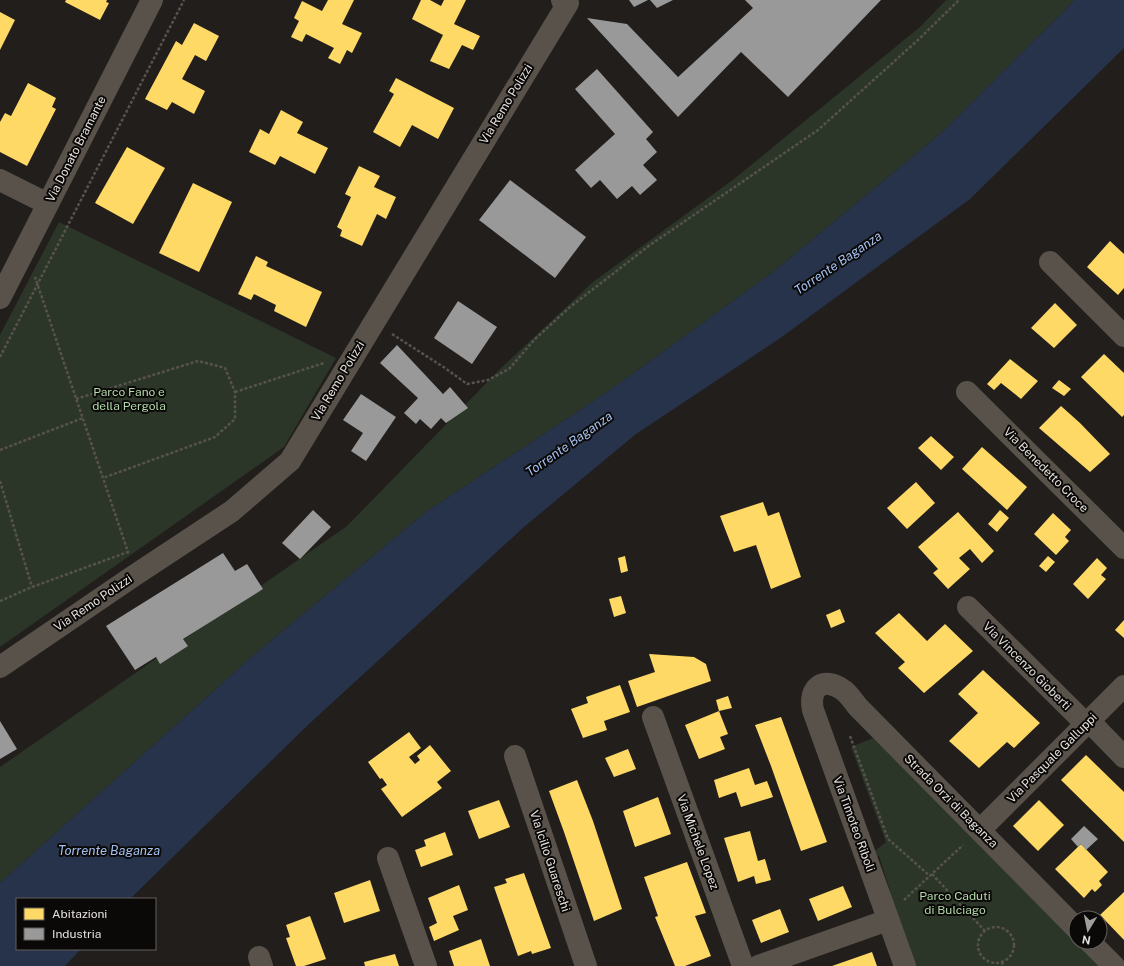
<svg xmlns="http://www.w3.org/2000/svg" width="1124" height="966" viewBox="0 0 1124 966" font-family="'Public Sans',sans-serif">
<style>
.green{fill:#2b3629}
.water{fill:#26334a}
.homes{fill:#ffd966}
.industry{fill:#999}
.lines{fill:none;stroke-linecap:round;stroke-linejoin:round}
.path{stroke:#57534c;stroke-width:2.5;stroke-dasharray:3 2;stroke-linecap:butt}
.street{stroke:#58524a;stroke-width:22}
.labels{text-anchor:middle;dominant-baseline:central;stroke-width:4;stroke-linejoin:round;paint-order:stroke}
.street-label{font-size:12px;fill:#e6e1de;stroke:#0b0907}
.park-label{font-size:12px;fill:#b0d8a8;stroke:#0b0907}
.water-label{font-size:13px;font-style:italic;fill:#a3c0f2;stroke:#0b0907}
</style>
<rect width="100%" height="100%" fill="#211e1c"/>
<g class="green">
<polygon points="946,0 1074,0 1065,10 939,135 773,272 613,388 426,512 255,654 0,883 0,767 347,526 502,367 593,282 734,179 920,27"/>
<polygon points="59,222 336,358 284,447 0,647 0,335"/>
<polygon points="873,738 1076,935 1076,942 1083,942 1106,966 911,966 884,892 890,890 879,856 873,857 871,854 886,842 851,747"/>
</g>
<polygon class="water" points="1074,0 1124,0 1124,48 970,199 779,339 636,434 524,527 309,724 130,899 17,899 17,949 81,949 65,966 0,966 0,883 255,654 426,512 613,388 773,272 939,135 1065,10"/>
<g class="homes">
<polygon points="66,0 107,0 106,2 109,3 100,20 65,2"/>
<polygon points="328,0 354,0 342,24 362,33 352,53 347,50 340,64 328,58 334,48 306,34 302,42 291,37 299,21 294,18 302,1 322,11"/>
<polygon points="421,0 430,0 441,6 444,0 466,0 454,24 480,36 473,50 462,45 449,69 430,61 443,35 412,19"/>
<polygon points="0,12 15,20 0,50"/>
<polygon points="194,23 219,36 206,61 195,55 182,79 205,91 194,114 172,102 167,110 145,99 176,41 182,45"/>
<polygon points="396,78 454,108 438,139 412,125 400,147 373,132 394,94 389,91"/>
<polygon points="28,83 56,98 52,107 56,109 27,166 0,152 0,122 5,113 11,116"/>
<polygon points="281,110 303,122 297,133 328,148 315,174 280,156 275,165 249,152 260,129 269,134"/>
<polygon points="127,147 165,168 133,224 95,203"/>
<polygon points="359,166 380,176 374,187 396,197 386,219 377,214 362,246 340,236 342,230 337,227 351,197 345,194"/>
<polygon points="193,183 232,202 199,272 159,253"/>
<polygon points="1110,241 1124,254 1124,288 1118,295 1087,267"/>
<polygon points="256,256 268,262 266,266 322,292 306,327 274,311 276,305 254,294 251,300 238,294"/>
<polygon points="1055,303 1077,325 1054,348 1031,328"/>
<polygon points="1104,354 1124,373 1124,415 1122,417 1081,377"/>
<polygon points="1010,359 1038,381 1021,399 1001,383 994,390 987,384"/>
<polygon points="1059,380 1071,389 1064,396 1052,388"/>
<polygon points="1061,406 1080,423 1110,454 1090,472 1039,428"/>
<polygon points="931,436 954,457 941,470 918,448"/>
<polygon points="982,447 1027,487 1007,510 962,469"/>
<polygon points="916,482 935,503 907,529 887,508"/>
<polygon points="763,502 768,516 779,512 801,577 771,589 756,545 734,552 720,516"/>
<polygon points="1000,510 1009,518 997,532 988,524"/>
<polygon points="958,512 994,551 982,563 970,549 959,558 970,569 948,589 933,573 938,569 918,547"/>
<polygon points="1053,513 1071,530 1065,537 1069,541 1056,555 1034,534"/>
<polygon points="625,556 628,571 621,573 618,558"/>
<polygon points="1048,556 1055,562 1046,572 1039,566"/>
<polygon points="1097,558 1107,568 1101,575 1106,579 1088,599 1073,584"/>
<polygon points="621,596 626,613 614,617 609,599"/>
<polygon points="840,609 845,622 831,628 826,615"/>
<polygon points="899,613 927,641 945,624 973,651 924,693 898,668 905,662 875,633"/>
<polygon points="1124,620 1124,638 1115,630"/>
<polygon points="649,654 694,657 706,664 711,681 637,707 628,681 655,672"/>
<polygon points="983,670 1040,723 1014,748 1007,742 979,768 949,741 978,713 958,694"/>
<polygon points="620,685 630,712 604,721 607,730 583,738 571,709 588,703 586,697"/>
<polygon points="728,696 732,708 719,711 716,700"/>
<polygon points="719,711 728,734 720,737 725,749 699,759 685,725"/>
<polygon points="781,717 827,842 801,851 771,766 755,725"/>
<polygon points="409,732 421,748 409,757 415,764 420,760 417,756 430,745 451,771 437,782 442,788 402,817 381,789 387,785 382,778 380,779 368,762"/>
<polygon points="628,749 636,769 614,777 605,758"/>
<polygon points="1086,755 1124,792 1124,842 1061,780"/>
<polygon points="749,768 755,785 767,781 773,797 741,807 736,792 719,798 714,780"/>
<polygon points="577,780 593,821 622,909 594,921 564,832 549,791"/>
<polygon points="658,797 671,834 635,847 623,811"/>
<polygon points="499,800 510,827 479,839 468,811"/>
<polygon points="1039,800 1064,825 1038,851 1013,826"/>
<polygon points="750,831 758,861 765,859 771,880 756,884 754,876 738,882 724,838"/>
<polygon points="445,832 453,855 421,867 415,850 426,846 424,840"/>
<polygon points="1081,844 1108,872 1099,881 1102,885 1095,892 1092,889 1084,898 1055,869"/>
<polygon points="687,862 706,913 695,916 711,956 685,966 675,966 655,917 658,916 644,877"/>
<polygon points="524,873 551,948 532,954 531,951 518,956 494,887 507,883 505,879"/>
<polygon points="370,880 380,911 344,923 334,893"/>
<polygon points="459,885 468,910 453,916 459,930 434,941 429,927 437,923 428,898"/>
<polygon points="843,886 852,907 818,921 809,899"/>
<polygon points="1124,892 1124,940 1100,915"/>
<polygon points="780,909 789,932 761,943 752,920"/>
<polygon points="310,916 326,959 304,966 296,966 286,938 290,937 286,925"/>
<polygon points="481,939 490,966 454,966 449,951"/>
<polygon points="872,952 877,966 832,966"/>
<polygon points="395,954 399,966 365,966 364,962"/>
</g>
<g class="industry">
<polygon points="629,0 648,0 634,7"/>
<polygon points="650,0 673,0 657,8"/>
<polygon points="745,0 881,0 788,97 741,52 678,117 587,18 627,24 678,77 753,8"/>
<polygon points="597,69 653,132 646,139 657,152 643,165 657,180 640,195 632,186 617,199 600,180 591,188 575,170 615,134 575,89"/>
<polygon points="510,180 586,237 555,278 479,220"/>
<polygon points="458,301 497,327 472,364 434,338"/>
<polygon points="397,345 443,394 450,387 468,408 446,423 441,418 431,429 420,419 416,424 404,413 418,398 380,363"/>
<polygon points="361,394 396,417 366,461 351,451 363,433 343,420"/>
<polygon points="313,510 331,527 300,559 282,543"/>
<polygon points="223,553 235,571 247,564 263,589 183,639 188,646 160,664 156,657 135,670 106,626"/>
<polygon points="0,721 17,749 0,759"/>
<polygon points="1084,826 1098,839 1086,850 1081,844 1078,847 1071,839"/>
</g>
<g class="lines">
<g class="path">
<polyline points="392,334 445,368 467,384 488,380 509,369 535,339 570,307 650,245 818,130 918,40 959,0"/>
<polyline points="0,357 184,0"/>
<polyline points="235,392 324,363"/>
<polyline points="76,399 198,361 225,368 235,392 235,419 215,437 103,478"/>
<polyline points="0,450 83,418"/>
<polyline points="0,481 32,587"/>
<polyline points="0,601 32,587 128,552 35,277"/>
<polyline points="850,736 888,839 930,876"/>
<polyline points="932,874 985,931"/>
<polyline points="904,900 963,845"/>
<circle cx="996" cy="945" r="18"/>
<polyline points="1002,962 1003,966"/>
</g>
<g class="street">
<polyline points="0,180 48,204"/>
<polyline points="1050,262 1124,336"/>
<polyline points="0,298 152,0"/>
<polyline points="967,392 1124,548"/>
<polyline points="968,607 1086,724"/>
<polyline points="0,667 135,575 232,511 290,461 568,3 562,0"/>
<polyline points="653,717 743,966"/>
<polyline points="1089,721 1124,757"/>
<polyline points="515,756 586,966"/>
<polyline points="980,830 1124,686"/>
<polyline points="388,858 426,966"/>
<polyline points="1090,942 1114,966"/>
<polyline points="259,957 262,966"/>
<polyline points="758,966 888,920"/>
<path d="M905 966 813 710C808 687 824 676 843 690 849 694 853 701 858 707L1076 928"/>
</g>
</g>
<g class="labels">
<g class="street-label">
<text transform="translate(506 104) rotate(-59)">Via Remo Polizzi</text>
<text transform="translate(76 149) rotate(-63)">Via Donato Bramante</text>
<text transform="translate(338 381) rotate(-59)">Via Remo Polizzi</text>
<text transform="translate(1046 470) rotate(45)">Via Benedetto Croce</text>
<text transform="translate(93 603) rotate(-34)">Via Remo Polizzi</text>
<text transform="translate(1027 666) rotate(45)">Via Vincenzo Gioberti</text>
<text transform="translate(1052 758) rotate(-45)">Via Pasquale Galluppi</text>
<text transform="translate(951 801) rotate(45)">Strada Orzi di Baganza</text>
<text transform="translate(854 824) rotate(70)">Via Timoteo Riboli</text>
<text transform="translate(698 842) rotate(70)">Via Michele Lopez</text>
<text transform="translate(550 861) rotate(72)">Via Icilio Guareschi</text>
</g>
<g class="park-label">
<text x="129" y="392">Parco Fano e<tspan x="129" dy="14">della Pergola</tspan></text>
<text x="955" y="896">Parco Caduti<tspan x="955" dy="14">di Bulciago</tspan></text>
</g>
<g class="water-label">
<text transform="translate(838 263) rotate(-34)">Torrente Baganza</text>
<text transform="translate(569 444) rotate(-35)">Torrente Baganza</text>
<text x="109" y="850">Torrente Baganza</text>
</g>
</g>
<rect x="16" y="898" width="140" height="52" fill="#0b0907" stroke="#635f5d"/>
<rect x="24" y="908" width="20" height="12" fill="#ffd966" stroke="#635f5d"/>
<text x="52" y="918" font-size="12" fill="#e6e1de">Abitazioni</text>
<rect x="24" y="928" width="20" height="12" fill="#999999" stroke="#635f5d"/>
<text x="52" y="938" font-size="12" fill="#e6e1de">Industria</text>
<g transform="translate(1088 930) rotate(190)"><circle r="19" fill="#0b0907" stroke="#635f5d"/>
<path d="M0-3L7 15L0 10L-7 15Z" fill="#a19d9a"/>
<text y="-6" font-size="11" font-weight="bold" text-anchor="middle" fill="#e6e1de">N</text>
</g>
</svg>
